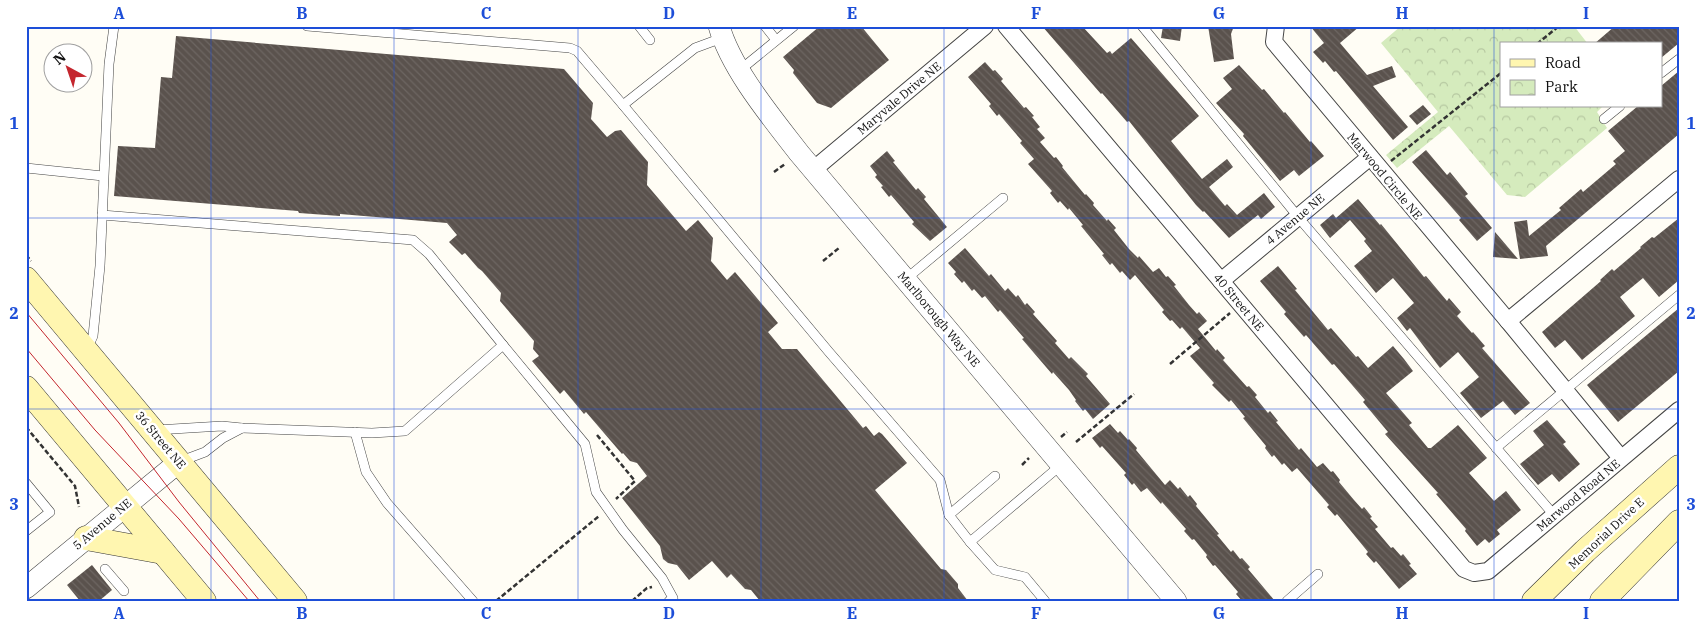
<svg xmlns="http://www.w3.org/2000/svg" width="1705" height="627" viewBox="0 0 1705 627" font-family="'IBM Plex Serif',serif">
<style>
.park{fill:url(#park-crowns)}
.building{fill:url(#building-back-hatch)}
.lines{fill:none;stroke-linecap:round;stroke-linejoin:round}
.service-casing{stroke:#444;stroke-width:10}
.minor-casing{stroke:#444;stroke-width:18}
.tertiary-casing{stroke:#444;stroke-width:22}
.secondary-casing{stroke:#333;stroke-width:25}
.path{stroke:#333;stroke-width:2.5;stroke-dasharray:5 2.5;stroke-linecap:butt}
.service{stroke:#fff;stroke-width:9}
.minor{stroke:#fff;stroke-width:16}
.tertiary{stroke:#fff;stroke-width:21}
.secondary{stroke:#fff6b0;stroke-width:24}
.tram{stroke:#c4262e;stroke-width:1}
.grid{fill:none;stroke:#1d4ed8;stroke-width:1;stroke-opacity:0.55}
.labels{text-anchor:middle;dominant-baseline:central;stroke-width:5;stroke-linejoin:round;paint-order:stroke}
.street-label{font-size:12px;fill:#111;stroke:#fff}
.neatline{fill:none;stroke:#1d4ed8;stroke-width:2}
.grid-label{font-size:16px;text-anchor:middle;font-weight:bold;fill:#1d4ed8}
</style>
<defs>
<pattern id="park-crowns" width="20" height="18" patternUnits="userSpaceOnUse" patternTransform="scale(1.25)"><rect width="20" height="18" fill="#d5ebbd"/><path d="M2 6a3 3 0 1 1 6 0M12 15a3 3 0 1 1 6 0" fill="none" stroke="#b6c8a1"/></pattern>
<pattern id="building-back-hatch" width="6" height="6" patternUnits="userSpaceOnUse" patternTransform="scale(1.25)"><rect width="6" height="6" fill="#5a524d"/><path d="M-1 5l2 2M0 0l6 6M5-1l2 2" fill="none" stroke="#6d6662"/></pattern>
</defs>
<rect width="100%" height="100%" fill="#fffdf5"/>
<polygon class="park" points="1401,26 1574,26 1588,44 1501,44 1501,106 1603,106 1597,112 1607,128 1525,197 1507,195 1449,126 1397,168 1386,155 1438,112 1381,43"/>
<g class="building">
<polygon points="820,26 861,26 889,60 831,108 817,103 793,73 794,70 783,57"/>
<polygon points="1042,26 1082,26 1107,53 1110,51 1112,54 1131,38 1199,116 1171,141 1202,179 1227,159 1233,167 1209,187 1225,206 1227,204 1237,215 1264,193 1275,207 1261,219 1258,215 1229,238 1204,211 1203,212 1196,205 1129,121 1127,122 1102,93 1101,94"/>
<polygon points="1163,26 1182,26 1180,41 1161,38"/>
<polygon points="1208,26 1234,26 1231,34 1234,59 1214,62"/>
<polygon points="1310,26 1360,26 1340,43 1367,75 1392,66 1396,77 1373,86 1408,127 1393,140 1336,71 1334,72 1325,61 1323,63 1313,52 1324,43"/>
<polygon points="1615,26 1679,26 1679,43 1661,58 1661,44 1594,44"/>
<polygon points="176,36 564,69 593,103 591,119 607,137 615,131 621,130 648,162 647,185 686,231 698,220 713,238 711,261 727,280 735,272 778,323 768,332 782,349 797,349 863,428 866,426 874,436 879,432 882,434 907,463 875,490 941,569 946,570 958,584 958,588 968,601 760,601 751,590 745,589 731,574 727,578 712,561 689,580 677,565 668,563 663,559 660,546 622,498 647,476 637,463 630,461 623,453 622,454 586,412 584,414 564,390 560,394 532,361 539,356 533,349 534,341 500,301 501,293 482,271 478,268 465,253 462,255 449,242 457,235 447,223 340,214 340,216 299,213 298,211 114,196 118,146 155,148 161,77 172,78"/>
<polygon points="985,62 993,71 995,70 1003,79 1001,81 1024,108 1026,107 1034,116 1032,117 1040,127 1037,129 1045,138 1040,142 1054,158 1056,157 1063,166 1062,167 1085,195 1086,194 1094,203 1093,205 1107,221 1108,219 1116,228 1114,230 1129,249 1138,258 1139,256 1153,272 1159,268 1166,277 1168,276 1176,285 1174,286 1189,305 1197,314 1199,312 1207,321 1198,329 1216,351 1217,349 1225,358 1223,360 1247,387 1249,386 1257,395 1255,397 1268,413 1270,411 1278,421 1276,422 1299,450 1301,448 1317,467 1323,463 1331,472 1333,471 1340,480 1339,482 1354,500 1362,509 1364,507 1372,517 1370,518 1378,527 1375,529 1391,548 1393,547 1401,556 1403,554 1411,564 1409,565 1417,574 1399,589 1376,561 1374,563 1366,554 1368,552 1337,514 1335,516 1327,507 1329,505 1297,468 1292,472 1284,463 1282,465 1274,455 1272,457 1265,448 1266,446 1243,418 1245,417 1231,400 1229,402 1212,385 1214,383 1190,356 1200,348 1182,327 1180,329 1172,320 1170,321 1162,312 1164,310 1135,275 1130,280 1122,271 1120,273 1112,263 1110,265 1102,255 1104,254 1081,226 1083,225 1069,208 1068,210 1060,201 1058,203 1050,193 1052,191 1028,164 1034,159 1020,143 1022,141 999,114 997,116 989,106 991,104 968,77"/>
<polygon points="1239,65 1262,90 1264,89 1284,113 1285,112 1310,142 1311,141 1324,156 1299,176 1294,170 1280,181 1243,136 1244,134 1216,103 1232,89 1223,78"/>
<polygon points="1679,71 1679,134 1546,246 1548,256 1520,259 1514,222 1527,220 1529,236 1561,210 1559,208 1581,189 1583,192 1616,164 1613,161 1625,151 1608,131 1638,106 1661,106 1661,86"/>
<polygon points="1423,105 1431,114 1417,125 1409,116"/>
<polygon points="1426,150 1447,175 1450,172 1468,194 1465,196 1492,228 1477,241 1459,220 1461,218 1412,162"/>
<polygon points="887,151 895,161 893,162 916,190 918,188 926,197 924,199 947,227 930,241 912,224 914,222 891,195 889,197 881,187 883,186 875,177 877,175 870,166"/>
<polygon points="1358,199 1380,225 1381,224 1424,277 1426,276 1447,301 1449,298 1461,312 1457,316 1472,333 1473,332 1485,346 1482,348 1530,403 1515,415 1503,401 1481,418 1460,393 1479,377 1458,352 1440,368 1410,328 1407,331 1397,318 1414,303 1393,278 1376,293 1354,266 1372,251 1364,241 1366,239 1350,220 1330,238 1320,225 1333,214 1336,218"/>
<polygon points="1679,218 1679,280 1659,297 1643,278 1620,297 1635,316 1582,360 1565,340 1555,348 1542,332 1601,281 1600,280 1612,269 1614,271 1641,248 1640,247 1652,237 1654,238"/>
<polygon points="1495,232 1518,259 1493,257"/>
<polygon points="965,248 989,276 991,274 1005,291 1008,288 1016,297 1018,295 1025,305 1027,303 1035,312 1033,314 1057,341 1055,343 1069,359 1071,357 1088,374 1086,376 1110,404 1093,419 1085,409 1083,411 1075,401 1076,400 1069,390 1053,372 1052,374 1022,339 1024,338 1000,310 998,312 985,296 982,298 974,289 972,291 964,281 962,283 954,274 956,272 948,263"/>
<polygon points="1278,266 1297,289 1295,290 1328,330 1331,328 1356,357 1358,356 1368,368 1393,346 1404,359 1413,371 1386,393 1412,423 1409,425 1428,448 1431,448 1458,425 1487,458 1469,473 1494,501 1506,491 1521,510 1497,530 1500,534 1489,543 1485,539 1477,546 1465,531 1466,529 1436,494 1438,493 1385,434 1388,432 1363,402 1365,400 1334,364 1332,365 1306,335 1304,337 1284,314 1286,312 1260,281"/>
<polygon points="1679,308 1679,371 1618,422 1587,385"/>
<polygon points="1547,420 1566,442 1563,444 1580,464 1559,482 1552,474 1538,485 1520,464 1544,445 1533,431"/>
<polygon points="1110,424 1118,433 1120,431 1128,440 1129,439 1137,448 1136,450 1165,485 1170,480 1178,489 1180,487 1188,497 1190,495 1197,504 1196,506 1219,534 1217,535 1231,552 1233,550 1240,559 1242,558 1250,567 1248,569 1275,601 1242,601 1236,594 1238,592 1215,565 1213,566 1206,557 1207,555 1194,539 1192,540 1184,531 1186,529 1162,502 1161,504 1147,488 1141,492 1134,483 1132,485 1124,475 1126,473 1102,446 1100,448 1092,438"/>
<polygon points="92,565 112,590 99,601 80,601 67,585"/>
</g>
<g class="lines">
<g class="service-casing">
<g id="service">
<polyline points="307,26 570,48 577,51 623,105 829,352 940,480 949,515 970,542 1061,465"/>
<polyline points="639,26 650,40"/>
<polyline points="765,26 776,40"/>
<polyline points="1142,26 1304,224 1554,515"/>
<polyline points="740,70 794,26"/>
<polyline points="1661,73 1679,59"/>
<polyline points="623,105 695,48 722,38"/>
<polyline points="1604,119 1620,106"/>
<polyline points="26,168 103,176"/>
<polyline points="102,215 413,240 429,254 503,345"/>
<polyline points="906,279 1003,198"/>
<polyline points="87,349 93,336 100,266 109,64 114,26"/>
<polyline points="156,430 222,426 242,428 372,433 405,431 503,345 585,444 596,492 623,530 662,578 673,598 669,601"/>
<polyline points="355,432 366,472 387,503 473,601"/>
<polyline points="1496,448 1679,295"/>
<polyline points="181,461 205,452 223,438 242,428"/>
<polyline points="26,483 50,512 26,531"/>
<polyline points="949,515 995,476"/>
<polyline points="970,542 995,570 1025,577 1045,601"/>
<polyline points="105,569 124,591"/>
<polyline points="1287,601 1318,574"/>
</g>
</g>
<g class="minor-casing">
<g id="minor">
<polyline points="1006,26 1464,569 1474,573 1488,571 1679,410"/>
<polyline points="1276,26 1274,42 1508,321 1679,179"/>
<polyline points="813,170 985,26"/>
<polyline points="1221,281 1370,157"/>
<polyline points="1508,321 1621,458"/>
</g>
</g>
<g class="tertiary-casing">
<g id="tertiary">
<path d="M719 26C731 69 772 118 799 153L1176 601"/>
<polyline points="26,588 179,462"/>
</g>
</g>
<g class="secondary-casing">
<g id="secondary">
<polyline points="26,279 295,601"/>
<polyline points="26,388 204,601"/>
<polyline points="86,538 163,552"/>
<polyline points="1534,601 1585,551 1679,467"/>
<polyline points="1602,601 1679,522"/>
</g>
</g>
<g class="path">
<polyline points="1537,44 1559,26"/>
<polyline points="1391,161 1501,73"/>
<polyline points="774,172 785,164"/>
<polyline points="26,255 31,261"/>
<polyline points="823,261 839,248"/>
<polyline points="1170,364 1230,313"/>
<polyline points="26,427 75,486 79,507"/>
<polyline points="597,435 635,481 616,499"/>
<polyline points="1061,437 1067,432"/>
<polyline points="1076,442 1134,394"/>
<polyline points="1022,465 1029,458"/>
<polyline points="496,601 599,516"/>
<polyline points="632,601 647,588 652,587"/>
</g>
<use href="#service" class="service"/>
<use href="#minor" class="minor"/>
<use href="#tertiary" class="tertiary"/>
<use href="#secondary" class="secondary"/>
<g class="tram">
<polyline points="26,312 119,423 179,502 260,601"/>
<polyline points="26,348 95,430 179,519 249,601"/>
</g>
</g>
<path class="grid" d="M211 26V601M394 26V601M578 26V601M761 26V601M944 26V601M1128 26V601M1311 26V601M1494 26V601M26 218H1679M26 409H1679"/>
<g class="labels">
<g class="street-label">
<text transform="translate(899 98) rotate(-40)">Maryvale Drive NE</text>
<text transform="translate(1385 176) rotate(50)">Marwood Circle NE</text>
<text transform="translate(1295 219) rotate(-40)">4 Avenue NE</text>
<text transform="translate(1239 302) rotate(50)">40 Street NE</text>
<text transform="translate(939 319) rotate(50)">Marlborough Way NE</text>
<text transform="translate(161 440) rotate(50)">36 Street NE</text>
<text transform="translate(1578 495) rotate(-40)">Marwood Road NE</text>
<text transform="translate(102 524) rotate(-40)">5 Avenue NE</text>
<text transform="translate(1606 533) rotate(-43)">Memorial Drive E</text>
</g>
</g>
<rect width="1705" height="627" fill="none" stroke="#ffffff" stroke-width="55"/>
<rect x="1500" y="42" width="162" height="65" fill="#ffffff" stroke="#a0a0a0"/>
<rect x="1510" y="59" width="25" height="8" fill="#fff6b0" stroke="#a0a0a0"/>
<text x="1545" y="68" font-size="15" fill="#111111">Road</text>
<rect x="1510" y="80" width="25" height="15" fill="url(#park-crowns)" stroke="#a0a0a0"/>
<text x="1545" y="92" font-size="15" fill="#111111">Park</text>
<g transform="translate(68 68) rotate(320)"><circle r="24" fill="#ffffff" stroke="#a0a0a0"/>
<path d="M0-4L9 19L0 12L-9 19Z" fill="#c4262e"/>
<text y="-8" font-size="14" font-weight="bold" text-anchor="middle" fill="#111111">N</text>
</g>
<rect x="28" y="28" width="1650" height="572" class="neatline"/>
<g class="grid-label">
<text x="119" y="19">A</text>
<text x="302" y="19">B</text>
<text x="486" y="19">C</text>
<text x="669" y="19">D</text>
<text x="852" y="19">E</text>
<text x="1036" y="19">F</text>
<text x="1219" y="19">G</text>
<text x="1402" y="19">H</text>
<text x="1586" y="19">I</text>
<text x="14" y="129">1</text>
<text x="1691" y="129">1</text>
<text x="14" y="319">2</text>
<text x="1691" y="319">2</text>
<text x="14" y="510">3</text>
<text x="1691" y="510">3</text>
<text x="119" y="619">A</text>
<text x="302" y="619">B</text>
<text x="486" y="619">C</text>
<text x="669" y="619">D</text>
<text x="852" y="619">E</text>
<text x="1036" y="619">F</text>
<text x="1219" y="619">G</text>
<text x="1402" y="619">H</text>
<text x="1586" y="619">I</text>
</g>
</svg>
